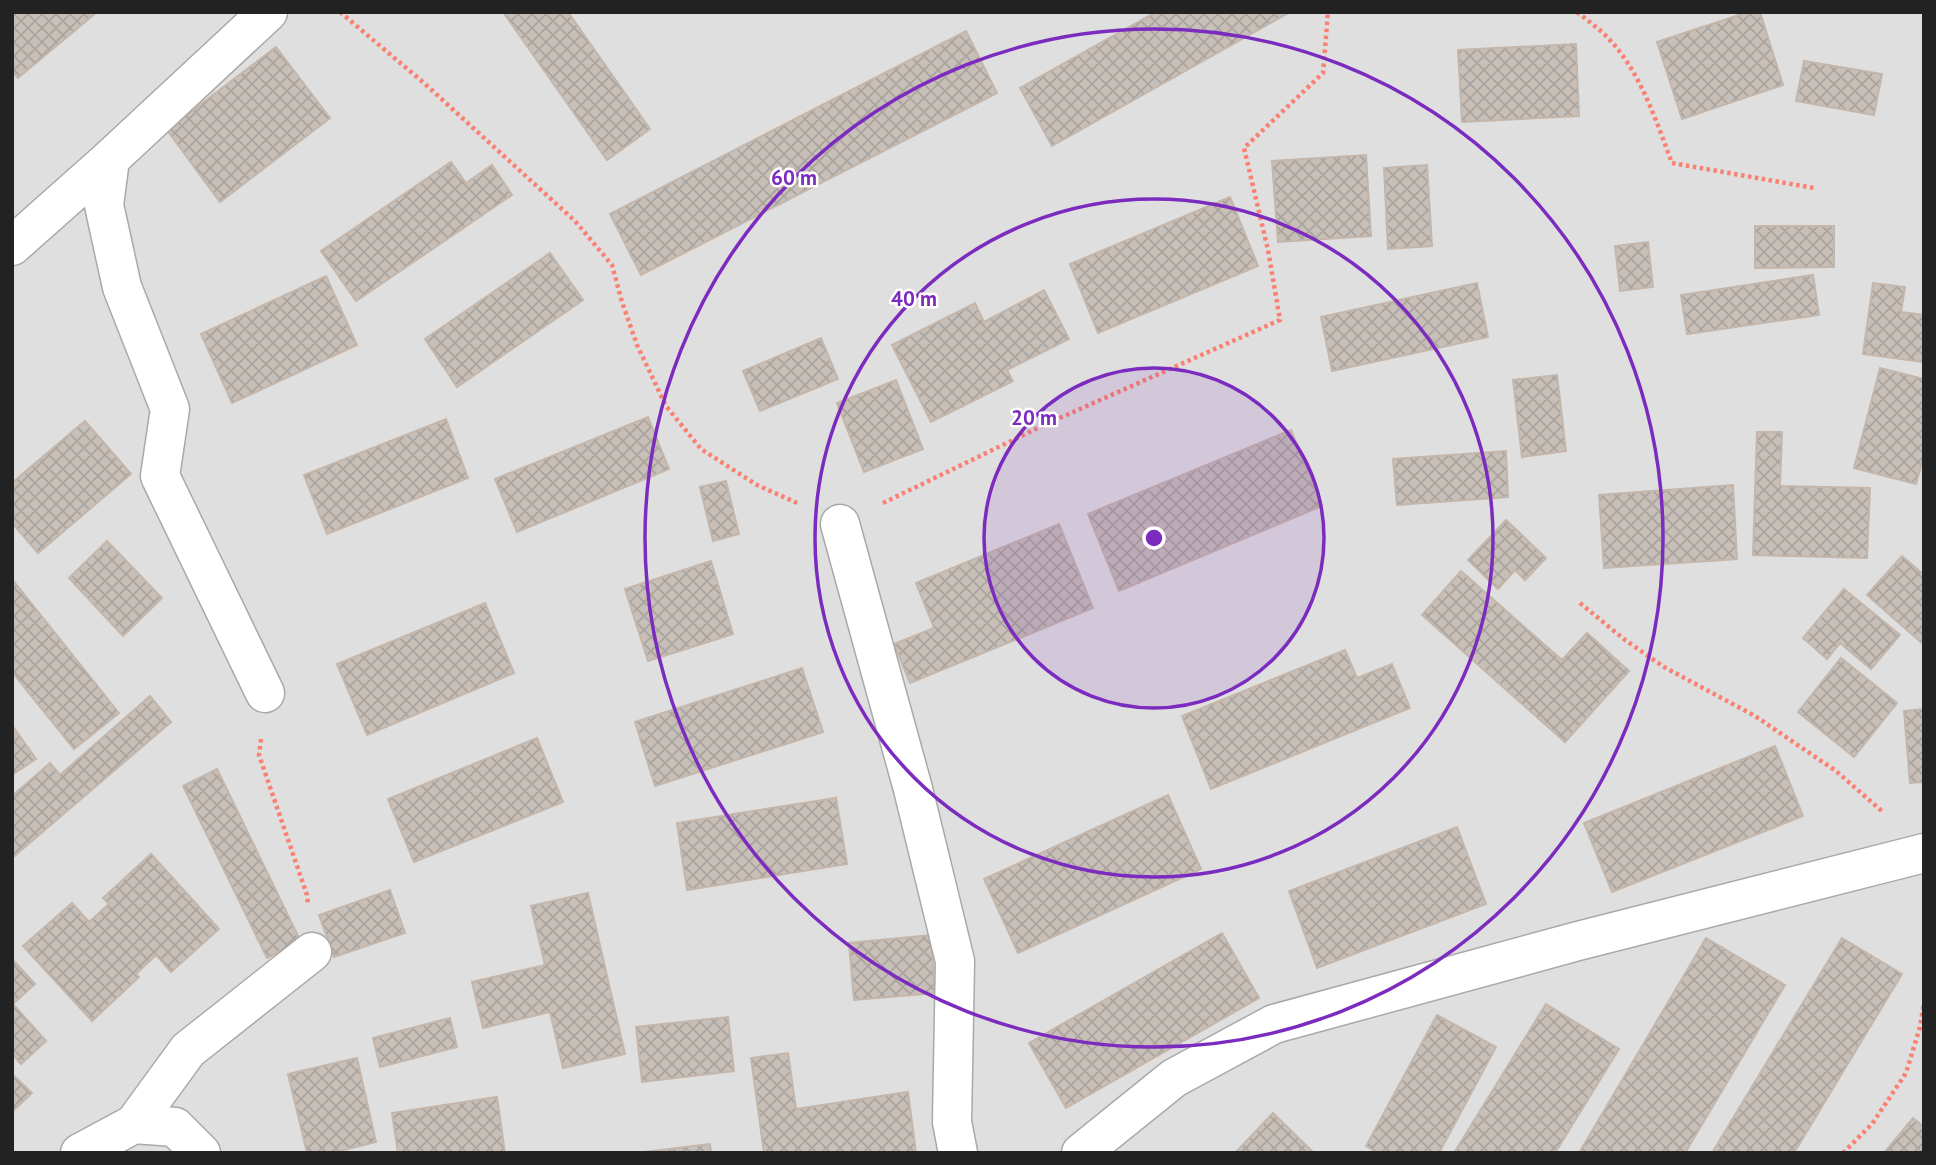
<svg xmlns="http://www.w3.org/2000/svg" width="1936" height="1165" viewBox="0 0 1936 1165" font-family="'PT Sans',sans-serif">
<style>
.residential{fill:#e0dfdf}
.building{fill:url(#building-cross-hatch);stroke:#c4b6ab;stroke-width:2}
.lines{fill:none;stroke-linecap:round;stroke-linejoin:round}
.minor-casing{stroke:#a9a9a9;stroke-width:41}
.path{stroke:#fa8072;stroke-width:4.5;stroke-dasharray:3.5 3.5;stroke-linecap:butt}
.minor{stroke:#fff;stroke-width:38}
.ring{fill:none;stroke:#7b2cbf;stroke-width:3.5}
.centre{fill:#7b2cbf;stroke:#fff;stroke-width:3.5}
.ring-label{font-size:21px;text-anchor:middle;font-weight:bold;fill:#7b2cbf;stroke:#fff;stroke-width:5;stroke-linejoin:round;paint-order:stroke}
</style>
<defs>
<pattern id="building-cross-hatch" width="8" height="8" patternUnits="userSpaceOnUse" patternTransform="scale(1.75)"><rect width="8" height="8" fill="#c7bfb8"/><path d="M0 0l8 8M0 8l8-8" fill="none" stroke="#aba49e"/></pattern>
</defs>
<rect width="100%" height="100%" fill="#f2efe9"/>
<rect class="residential" x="12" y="12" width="1912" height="1141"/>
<g class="building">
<polygon points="12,12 97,12 18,78 12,72"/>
<polygon points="503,12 568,12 650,129 607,160"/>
<polygon points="1156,12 1290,12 1052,146 1020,88"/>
<polygon points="1748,12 1760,12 1783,85 1682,119 1657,42"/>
<polygon points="966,31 997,93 641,275 610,214"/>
<polygon points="1576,44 1579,116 1462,122 1458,50"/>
<polygon points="276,47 330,118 220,202 167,130"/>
<polygon points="1804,61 1882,74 1874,115 1796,101"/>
<polygon points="1366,155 1371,236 1278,242 1272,161"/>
<polygon points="451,162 466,183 492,165 512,195 356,301 321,251"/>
<polygon points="1427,165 1432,246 1388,249 1384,168"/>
<polygon points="1230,197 1258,266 1098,333 1070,264"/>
<polygon points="1755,226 1834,226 1834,267 1755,268"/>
<polygon points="1648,242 1653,287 1620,291 1615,246"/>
<polygon points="550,253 583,300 457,387 425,339"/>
<polygon points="1813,275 1819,315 1687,334 1681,295"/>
<polygon points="326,276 357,345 232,403 201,334"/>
<polygon points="1477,283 1488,337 1332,371 1321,317"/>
<polygon points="1873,283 1905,287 1901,312 1924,315 1924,362 1863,354"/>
<polygon points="1044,290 1069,339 1007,370 1013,381 931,422 892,345 975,303 984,322"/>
<polygon points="821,338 838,379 760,411 743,371"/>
<polygon points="1880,368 1924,379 1924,456 1916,484 1854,468"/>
<polygon points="1557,375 1566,451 1522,457 1513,380"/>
<polygon points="896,380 923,449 864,472 837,403"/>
<polygon points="648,417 669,469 517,532 495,479"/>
<polygon points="446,419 468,478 327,534 304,475"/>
<polygon points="85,421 131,474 38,553 12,523 12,483"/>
<polygon points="1291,430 1322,506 1119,591 1088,514"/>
<polygon points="1757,432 1782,432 1780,486 1870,488 1867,558 1753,555"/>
<polygon points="1506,451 1508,497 1397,505 1393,459"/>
<polygon points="726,481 739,534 713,541 700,487"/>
<polygon points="1733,485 1737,559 1604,568 1599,495"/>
<polygon points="1506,520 1546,558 1525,580 1515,570 1498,589 1468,560"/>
<polygon points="1059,524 1093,608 910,683 894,644 934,628 916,583"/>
<polygon points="107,541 162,598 123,636 69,578"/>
<polygon points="1902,556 1924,575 1923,644 1867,595"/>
<polygon points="711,561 733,634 648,661 625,589"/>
<polygon points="1461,571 1562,660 1587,633 1629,671 1565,742 1422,615"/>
<polygon points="12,579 119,713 74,749 12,672"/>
<polygon points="1844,589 1900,635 1871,669 1840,643 1827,659 1803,638"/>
<polygon points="485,603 514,673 367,735 337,664"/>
<polygon points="1345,650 1357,678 1392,664 1410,708 1211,789 1182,716"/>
<polygon points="1841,658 1897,703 1854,757 1798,712"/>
<polygon points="802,668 823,732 655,786 635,722"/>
<polygon points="150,696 171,722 12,858 12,796 50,763 60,775"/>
<polygon points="1924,709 1924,782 1910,783 1904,711"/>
<polygon points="12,725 36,759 12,775"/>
<polygon points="537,738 563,802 414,862 388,799"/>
<polygon points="1775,746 1803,816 1612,892 1584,823"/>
<polygon points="217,769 301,942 267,958 183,786"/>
<polygon points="1168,795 1201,869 1018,953 984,879"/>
<polygon points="836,798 847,864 687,890 677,823"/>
<polygon points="1457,827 1486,904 1317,968 1289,891"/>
<polygon points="151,854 219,929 171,972 156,955 136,974 139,977 92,1021 23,946 72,903 89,922 109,904 103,898"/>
<polygon points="390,890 405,933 334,957 319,915"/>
<polygon points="588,893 625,1054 563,1068 550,1012 483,1028 472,982 545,965 531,906"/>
<polygon points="1222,933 1259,998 1066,1108 1029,1043"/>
<polygon points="931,935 935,993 854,1000 849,943"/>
<polygon points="1706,938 1785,985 1685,1153 1579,1153"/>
<polygon points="1842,938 1902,974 1794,1153 1712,1153"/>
<polygon points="12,959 35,984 13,1004 46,1041 21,1064 12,1054"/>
<polygon points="1546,1004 1619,1049 1555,1153 1454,1153"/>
<polygon points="1437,1015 1496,1047 1439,1153 1378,1153 1366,1146"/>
<polygon points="728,1017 734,1071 642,1082 636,1027"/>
<polygon points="450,1018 457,1047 380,1067 373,1038"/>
<polygon points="788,1053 796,1109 908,1092 916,1153 764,1153 751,1058"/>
<polygon points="357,1058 376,1142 332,1153 307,1153 288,1074"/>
<polygon points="12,1074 32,1093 12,1112"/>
<polygon points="497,1097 505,1153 398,1153 392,1113"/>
<polygon points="1273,1113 1314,1153 1235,1153"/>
<polygon points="1913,1118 1924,1127 1924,1153 1884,1153"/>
<polygon points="710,1144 711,1153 635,1153"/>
</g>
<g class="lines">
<g class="minor-casing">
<g id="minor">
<polyline points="110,159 104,205 122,287 170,409 160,476 265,693"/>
<polyline points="12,246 110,159 268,12"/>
<polyline points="840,524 913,789 955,961 952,1122 958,1153"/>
<polyline points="134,1124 188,1050 312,952"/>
<polyline points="80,1153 134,1124 175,1127 201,1153"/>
<polyline points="1081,1153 1174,1078 1274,1024 1578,941 1924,853"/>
</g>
</g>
<g class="path">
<polyline points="340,12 424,83 575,221 612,265 622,302 637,345 666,406 701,449 757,485 797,503"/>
<path d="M1577 12C1586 19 1595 26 1603 33 1639 67 1655 118 1672 163L1814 188"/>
<polyline points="883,503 1044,425 1280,320 1268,250 1244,148 1323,73 1328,12"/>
<polyline points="1580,603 1625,640 1664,667 1755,716 1836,771 1884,813"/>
<polyline points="261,739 259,755 307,895 308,904"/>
<polyline points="1843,1153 1872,1124 1906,1073 1920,1027 1924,1003"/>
</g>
<use href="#minor" class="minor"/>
</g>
<circle cx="1154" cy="538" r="170" fill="#7b2cbf" fill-opacity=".12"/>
<g class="ring">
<circle cx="1154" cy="538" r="170"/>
<circle cx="1154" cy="538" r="339"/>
<circle cx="1154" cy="538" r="509"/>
</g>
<circle cx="1154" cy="538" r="10" class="centre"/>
<g class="ring-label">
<text x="794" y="185">60 m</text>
<text x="914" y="306">40 m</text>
<text x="1034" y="425">20 m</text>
</g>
<rect width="1936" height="1165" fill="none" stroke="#222222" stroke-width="28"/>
</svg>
